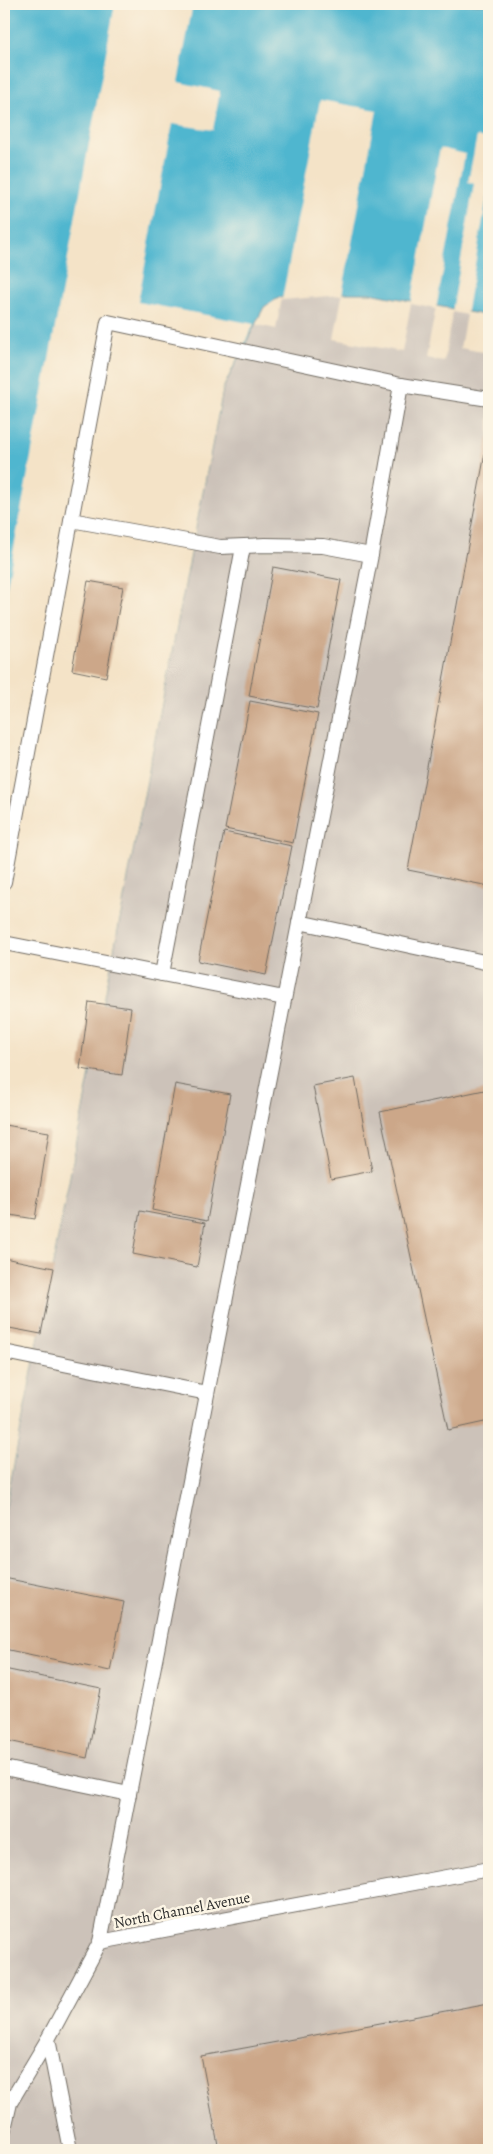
<svg xmlns="http://www.w3.org/2000/svg" width="493" height="2154" viewBox="0 0 493 2154" font-family="Alegreya,serif">
<style>
.industrial{fill:#ccc2b9}
.water{fill:#50b6cf;stroke:#3e707d}
.pier{fill:#f4e3c7}
.building{fill:#cca789}
.lines{fill:none;stroke-linecap:round;stroke-linejoin:round}
.lane-casing{stroke:#716b62;stroke-width:16}
.lane{stroke:#fff;stroke-width:14}
.labels{text-anchor:middle;dominant-baseline:central;stroke-width:5;stroke-linejoin:round;paint-order:stroke}
.street-label{font-size:15px;fill:#2b2b2b;stroke:#fcf5e5}
</style>
<rect width="100%" height="100%" fill="#fcf5e5"/>
<filter id="ink" filterUnits="userSpaceOnUse"><feTurbulence type="fractalNoise" baseFrequency=".02" numOctaves="2"/><feDisplacementMap in="SourceGraphic" scale="10" xChannelSelector="R" yChannelSelector="G"/><feConvolveMatrix kernelMatrix="1 2 1 2 8 2 1 2 1" color-interpolation-filters="sRGB"/></filter>
<filter id="wash" filterUnits="userSpaceOnUse"><feTurbulence type="fractalNoise" baseFrequency=".0096" numOctaves="4" result="noise"/><feDisplacementMap in="SourceGraphic" scale="20" xChannelSelector="R" yChannelSelector="G"/><feGaussianBlur stdDeviation="1.12" result="paint"/><feColorMatrix in="noise" values="0 0 0 0 0 0 0 0 0 0 0 0 0 0 0 0 0 1.4 0 .05"/><feComposite in="paint" operator="in"/></filter>
<g filter="url(#wash)">
<rect width="100%" height="100%" fill="#f4e3c7"/>
<polygon class="industrial" points="320,100 377,110 334,339 402,352 440,148 465,154 426,359 444,362 474,184 489,186 460,348 489,353 489,2150 4,2150 4,602 254,324 276,329"/>
<polygon class="water" points="4,4 489,4 489,316 370,293 332,293 301,297 280,297 264,307 223,388 4,1514"/>
<g class="pier">
<polygon points="115,4 193,4 178,82 220,91 213,130 172,124 138,302 254,324 223,388 4,1514 4,602"/>
<polygon points="320,100 377,110 342,295 282,300"/>
<polygon points="477,136 489,139 489,186 466,315 452,312 474,184 468,182"/>
<polygon points="440,148 465,154 436,309 411,304"/>
</g>
<g id="blocks">
<g class="building">
<polygon points="488,437 489,437 489,886 408,870"/>
<polygon points="273,567 341,580 317,709 249,696"/>
<polygon points="88,581 123,587 106,677 72,670"/>
<polygon points="250,701 318,714 293,843 225,829"/>
<polygon points="224,832 292,846 266,975 198,961"/>
<polygon points="89,1002 131,1008 122,1075 80,1069"/>
<polygon points="355,1078 372,1171 331,1179 313,1086"/>
<polygon points="175,1084 230,1094 207,1221 152,1210"/>
<polygon points="489,1089 489,1421 448,1430 380,1112"/>
<polygon points="4,1125 49,1132 35,1219 4,1214"/>
<polygon points="140,1211 205,1223 197,1267 133,1254"/>
<polygon points="4,1258 54,1268 41,1334 4,1327"/>
<polygon points="4,1578 124,1602 110,1671 4,1649"/>
<polygon points="4,1669 101,1689 87,1758 4,1740"/>
<polygon points="489,2003 489,2150 219,2150 201,2056"/>
</g>
</g>
</g>
<g filter="url(#ink)">
<use href="#blocks" fill-opacity="0" stroke="#716b62" stroke-width="1"/>
<g class="lines">
<g class="lane-casing">
<g id="lane">
<polyline points="71,520 220,547 265,545 323,546 371,555"/>
<polyline points="4,882 108,322 401,385 489,399"/>
<polyline points="299,922 489,963"/>
<polyline points="4,943 284,998"/>
<polyline points="162,974 243,547"/>
<polyline points="4,1352 207,1393"/>
<polyline points="4,1768 129,1794"/>
<polyline points="100,1942 371,555 401,385"/>
<polyline points="4,2129 10,2103 48,2039"/>
<polyline points="70,2150 48,2039 100,1942 489,1869"/>
</g>
</g>
<use href="#lane" class="lane"/>
</g>
</g>
<g class="labels">
<g class="street-label">
<text transform="translate(182 1910) rotate(-11)">North Channel Avenue</text>
</g>
</g>
<rect width="493" height="2154" fill="none" stroke="#fcf5e5" stroke-width="20"/>
</svg>
